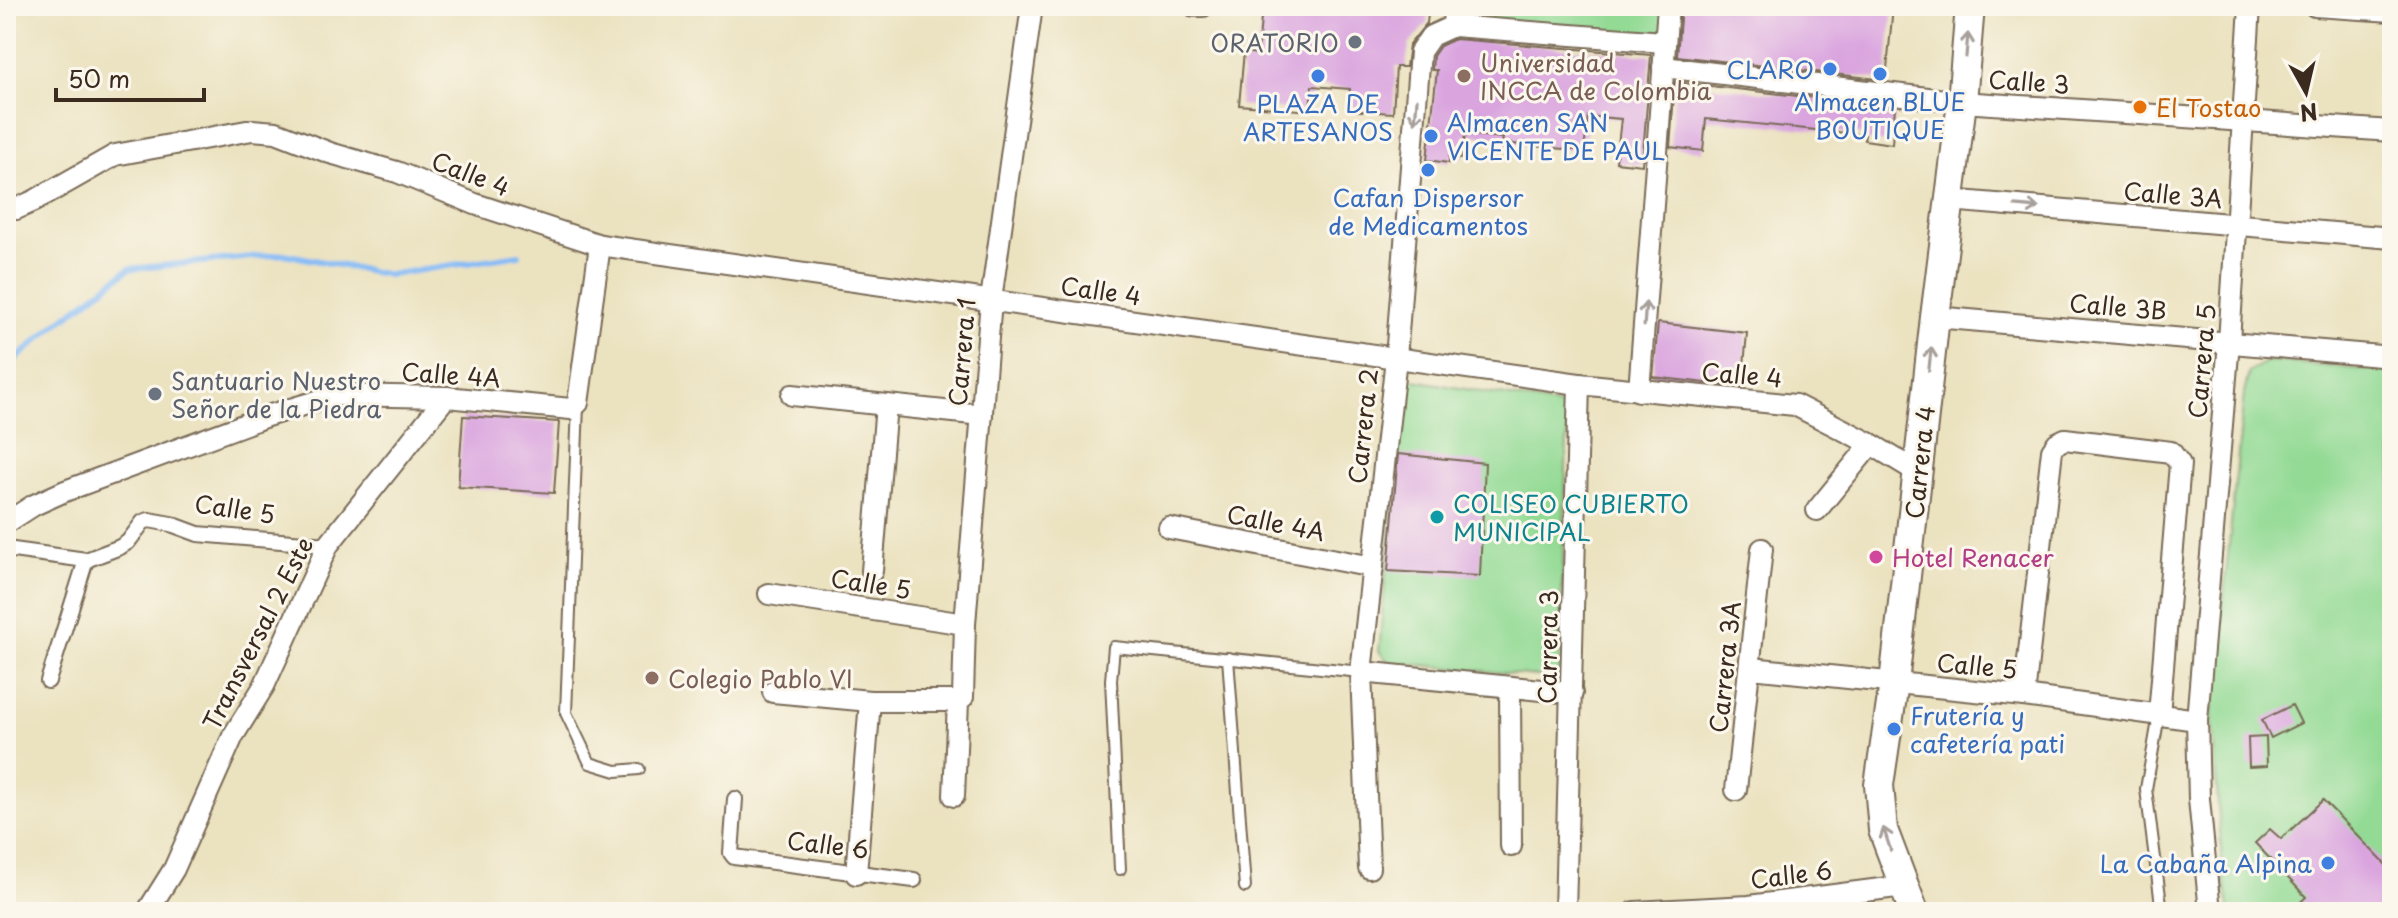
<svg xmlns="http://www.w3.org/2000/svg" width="2398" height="918" viewBox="0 0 2398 918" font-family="'Playpen Sans',sans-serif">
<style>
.green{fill:#93da94;stroke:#678259;stroke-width:2}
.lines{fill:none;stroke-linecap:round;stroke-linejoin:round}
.stream{stroke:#87bcf6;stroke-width:6}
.building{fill:#daa5df}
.service-casing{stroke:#796a57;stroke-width:14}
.pedestrian-casing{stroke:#796a57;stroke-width:18}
.minor-casing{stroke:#796a57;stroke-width:24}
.secondary-casing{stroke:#796a57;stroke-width:32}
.service{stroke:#fff;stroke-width:10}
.pedestrian{stroke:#fff;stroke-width:14}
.minor{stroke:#fff;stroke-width:20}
.secondary{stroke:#fff;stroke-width:28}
.oneway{stroke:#a79f9a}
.worship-dot{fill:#6b7280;stroke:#fbf7ec;stroke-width:3}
.shop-dot{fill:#3f7fe0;stroke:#fbf7ec;stroke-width:3}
.education-dot{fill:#8d6e63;stroke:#fbf7ec;stroke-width:3}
.food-dot{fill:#e8710a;stroke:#fbf7ec;stroke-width:3}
.culture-dot{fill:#0f9aa8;stroke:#fbf7ec;stroke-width:3}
.hotel-dot{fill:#d1479c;stroke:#fbf7ec;stroke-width:3}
.labels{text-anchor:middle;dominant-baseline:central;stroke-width:6;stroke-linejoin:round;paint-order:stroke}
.worship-label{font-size:24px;fill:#5b616d;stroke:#fbf7ec;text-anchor:end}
.education-label{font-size:24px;fill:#785e54;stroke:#fbf7ec;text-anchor:start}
.shop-label{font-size:24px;fill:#366cbe;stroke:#fbf7ec}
.street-label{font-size:24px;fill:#3b2a1e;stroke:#fbf7ec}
.food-label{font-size:24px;fill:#c56008;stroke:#fbf7ec;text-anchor:start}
.culture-label{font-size:24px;fill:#0d838f;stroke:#fbf7ec;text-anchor:start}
.hotel-label{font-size:24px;fill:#b23c85;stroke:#fbf7ec;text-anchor:start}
</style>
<rect width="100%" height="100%" fill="#fbf7ec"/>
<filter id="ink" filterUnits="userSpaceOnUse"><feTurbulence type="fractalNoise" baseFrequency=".0125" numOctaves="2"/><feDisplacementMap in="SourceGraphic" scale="16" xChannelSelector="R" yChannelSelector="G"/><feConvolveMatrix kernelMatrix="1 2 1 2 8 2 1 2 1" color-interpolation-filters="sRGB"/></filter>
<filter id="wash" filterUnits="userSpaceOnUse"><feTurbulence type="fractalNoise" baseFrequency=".006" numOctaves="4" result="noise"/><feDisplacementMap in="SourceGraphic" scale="32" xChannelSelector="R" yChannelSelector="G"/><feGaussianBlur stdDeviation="1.8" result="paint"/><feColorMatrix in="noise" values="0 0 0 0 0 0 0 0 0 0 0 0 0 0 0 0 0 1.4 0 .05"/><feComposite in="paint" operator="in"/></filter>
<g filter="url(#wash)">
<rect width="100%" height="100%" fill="#ebe2c0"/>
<g class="green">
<polygon points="1454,6 1668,6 1664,42 1453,26"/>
<polygon points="2268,361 2392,372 2392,912 2230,912 2223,876 2212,715 2244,394 2249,372"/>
<polygon points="1403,378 1568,407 1559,678 1388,662 1379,651"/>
</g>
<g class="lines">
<polyline class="stream" points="6,368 54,326 129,269 284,254 389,275 519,255"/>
</g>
<g id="blocks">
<g class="building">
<polygon points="1262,6 1429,6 1427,23 1409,45 1406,67 1396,67 1393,113 1348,110 1350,89 1312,86 1310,111 1239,105 1244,52 1258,54"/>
<polygon points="1681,6 1893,6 1886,80 1677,56"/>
<polygon points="1455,39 1651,55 1642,165 1616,162 1621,119 1588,116 1584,151 1502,143 1503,138 1465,134 1462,159 1449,157 1449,163 1427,160 1437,70 1432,70 1433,56 1440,46"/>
<polygon points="1675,82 1895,107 1892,144 1864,140 1865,135 1706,119 1703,151 1670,147"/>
<polygon points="1658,323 1747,333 1742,387 1653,377"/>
<polygon points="463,416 559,422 554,493 458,487"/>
<polygon points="1398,454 1485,463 1480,576 1388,571"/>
<polygon points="2292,705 2301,723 2271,738 2262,720"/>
<polygon points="2266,737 2267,766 2249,767 2248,738"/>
<polygon points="2323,800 2392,871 2392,912 2290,912 2306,897 2255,843 2270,829 2281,839"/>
</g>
</g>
</g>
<g filter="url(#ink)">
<use href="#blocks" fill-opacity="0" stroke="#796a57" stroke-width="2"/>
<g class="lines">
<g class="service-casing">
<g id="service">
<polyline points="578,405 566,713 590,763 616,771 639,769"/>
<polyline points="1228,658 1245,887"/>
<polyline points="2159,715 2146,789 2162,912"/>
<polyline points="1120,869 1111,680 1114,647 1361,672"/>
</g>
</g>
<g class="pedestrian-casing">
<g id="pedestrian">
<polyline points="6,549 86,560 120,547 128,542 143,522 149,520 171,524 198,534 328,545"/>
<polyline points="48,681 86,560"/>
<polyline points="735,799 731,853 734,857 914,880"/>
</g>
</g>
<g class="minor-casing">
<g id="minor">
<polyline points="1194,6 1203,6"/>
<polyline points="2315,6 2392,11"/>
<polyline points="1453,26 1664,42"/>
<polyline points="1663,67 1962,102 2392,131"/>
<polyline points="1949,200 2392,238"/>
<polyline points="6,209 16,209 34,201 115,155 252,130 276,132 330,153 397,172 475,204 600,245 1579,384 1795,405 1871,444 1919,473"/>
<polyline points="1935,317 2392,357"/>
<polyline points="1639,391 1668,6"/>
<polyline points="792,395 982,415"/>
<polyline points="1817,510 1871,444"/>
<polyline points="6,523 34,505 65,491 267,416 337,395 446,397 571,409 578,403 600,245"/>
<polyline points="1169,528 1373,567"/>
<polyline points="872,571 886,405"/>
<polyline points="769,594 965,624"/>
<polyline points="1751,668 2024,696 2197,720"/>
<polyline points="1361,672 1572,693"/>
<polyline points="1510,689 1511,846"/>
<polyline points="773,692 870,701 958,701"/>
<polyline points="2024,696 2052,450 2057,443 2065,439 2171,452 2180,464 2159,715"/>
<polyline points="1736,790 1762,549"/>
<polyline points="954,796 958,701 963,697 965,624 991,300 1032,6"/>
<polyline points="1369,868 1361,672 1396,358 1420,52 1431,36 1453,26 1454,6"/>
<polyline points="856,874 870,701"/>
<polyline points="147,912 174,869 233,736 264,686 328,545 446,397"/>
<polyline points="1565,912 1579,384"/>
<polyline points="1635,912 1749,906 1904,886"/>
<polyline points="2210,912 2199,799 2197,720 2229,342 2250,6"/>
</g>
</g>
<g class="secondary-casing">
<polyline id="secondary" points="1914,912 1883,830 1879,785 1894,683 1935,317 1962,102 1970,6"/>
</g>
<use href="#service" class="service"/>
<use href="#pedestrian" class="pedestrian"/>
<use href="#minor" class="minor"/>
<use href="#secondary" class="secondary"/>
</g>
<defs><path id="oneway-shaft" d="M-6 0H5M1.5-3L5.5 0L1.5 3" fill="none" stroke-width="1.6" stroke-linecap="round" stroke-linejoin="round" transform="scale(2)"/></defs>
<g class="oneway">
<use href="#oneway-shaft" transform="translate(1967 45) rotate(-85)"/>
<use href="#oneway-shaft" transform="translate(1416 111) rotate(95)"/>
<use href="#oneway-shaft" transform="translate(2027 207) rotate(5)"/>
<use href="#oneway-shaft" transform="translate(1645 314) rotate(-86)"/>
<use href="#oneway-shaft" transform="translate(1930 359) rotate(-84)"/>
<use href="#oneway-shaft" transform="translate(1887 839) rotate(-108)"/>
</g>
</g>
<g class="worship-dot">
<circle cx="1355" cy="42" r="8"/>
<circle cx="155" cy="394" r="8"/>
</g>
<g class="shop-dot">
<circle cx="1830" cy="69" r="8"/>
<circle cx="1880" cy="74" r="8"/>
<circle cx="1318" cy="76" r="8"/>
<circle cx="1431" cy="136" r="8"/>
<circle cx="1428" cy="170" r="8"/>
<circle cx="1894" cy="729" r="8"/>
<circle cx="2328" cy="863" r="8"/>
</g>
<g class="education-dot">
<circle cx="1464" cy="76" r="8"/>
<circle cx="652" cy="678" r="8"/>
</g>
<circle class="food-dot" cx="2140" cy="107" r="8"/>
<circle class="culture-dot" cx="1437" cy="517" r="8"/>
<circle class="hotel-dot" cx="1876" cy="557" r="8"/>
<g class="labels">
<g class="worship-label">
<text x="1339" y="42">ORATORIO</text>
<text x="171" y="380" text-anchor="start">Santuario Nuestro<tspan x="171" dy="28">Señor de la Piedra</tspan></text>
</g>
<g class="education-label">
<text x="1480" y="62">Universidad<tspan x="1480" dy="28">INCCA de Colombia</tspan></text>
<text x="668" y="678">Colegio Pablo VI</text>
</g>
<g class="shop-label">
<text x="1814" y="69" text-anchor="end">CLARO</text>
<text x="1880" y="101">Almacen BLUE<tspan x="1880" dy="28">BOUTIQUE</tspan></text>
<text x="1318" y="103">PLAZA DE<tspan x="1318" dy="28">ARTESANOS</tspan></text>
<text x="1447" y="122" text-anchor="start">Almacen SAN<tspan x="1447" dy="28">VICENTE DE PAUL</tspan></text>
<text x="1428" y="197">Cafan Dispersor<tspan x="1428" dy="28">de Medicamentos</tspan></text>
<text x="1910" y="715" text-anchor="start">Frutería y<tspan x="1910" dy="28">cafetería pati</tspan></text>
<text x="2312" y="863" text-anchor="end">La Cabaña Alpina</text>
</g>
<g class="street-label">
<text transform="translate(2029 81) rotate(4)">Calle 3</text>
<text transform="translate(471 173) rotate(21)">Calle 4</text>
<text transform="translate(2173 194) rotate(5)">Calle 3A</text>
<text transform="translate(1101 290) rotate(8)">Calle 4</text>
<text transform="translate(2118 306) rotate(5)">Calle 3B</text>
<text transform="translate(961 352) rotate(-85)">Carrera 1</text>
<text transform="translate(2201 361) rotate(-85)">Carrera 5</text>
<text transform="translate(451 374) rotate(4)">Calle 4A</text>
<text transform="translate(1742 374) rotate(5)">Calle 4</text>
<text transform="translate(1362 426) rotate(-84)">Carrera 2</text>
<text transform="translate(1919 462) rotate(-84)">Carrera 4</text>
<text transform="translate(235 508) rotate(8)">Calle 5</text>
<text transform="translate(1276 522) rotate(11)">Calle 4A</text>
<text transform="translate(871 583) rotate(9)">Calle 5</text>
<text transform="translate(257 633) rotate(-63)">Transversal 2 Este</text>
<text transform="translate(1547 647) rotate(-89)">Carrera 3</text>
<text transform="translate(1977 665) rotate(5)">Calle 5</text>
<text transform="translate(1724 667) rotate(-84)">Carrera 3A</text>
<text transform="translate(828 844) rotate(7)">Calle 6</text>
<text transform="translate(1791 874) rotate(-7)">Calle 6</text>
</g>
<g class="food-label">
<text x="2156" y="107">El Tostao</text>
</g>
<g class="culture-label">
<text x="1453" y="503">COLISEO CUBIERTO<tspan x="1453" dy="28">MUNICIPAL</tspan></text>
</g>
<g class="hotel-label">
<text x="1892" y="557">Hotel Renacer</text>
</g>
</g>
<rect width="2398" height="918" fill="none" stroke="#fbf7ec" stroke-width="32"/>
<g transform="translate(2306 92) rotate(172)" stroke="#fbf7ec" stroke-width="6" paint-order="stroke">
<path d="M0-6L14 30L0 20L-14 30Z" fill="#3b2a1e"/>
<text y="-12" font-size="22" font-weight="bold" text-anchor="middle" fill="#3b2a1e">N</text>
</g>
<path d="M56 88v12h148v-12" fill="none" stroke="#3b2a1e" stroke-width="4"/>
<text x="68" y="88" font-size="24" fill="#3b2a1e" stroke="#fbf7ec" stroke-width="6" paint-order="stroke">50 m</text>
</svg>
